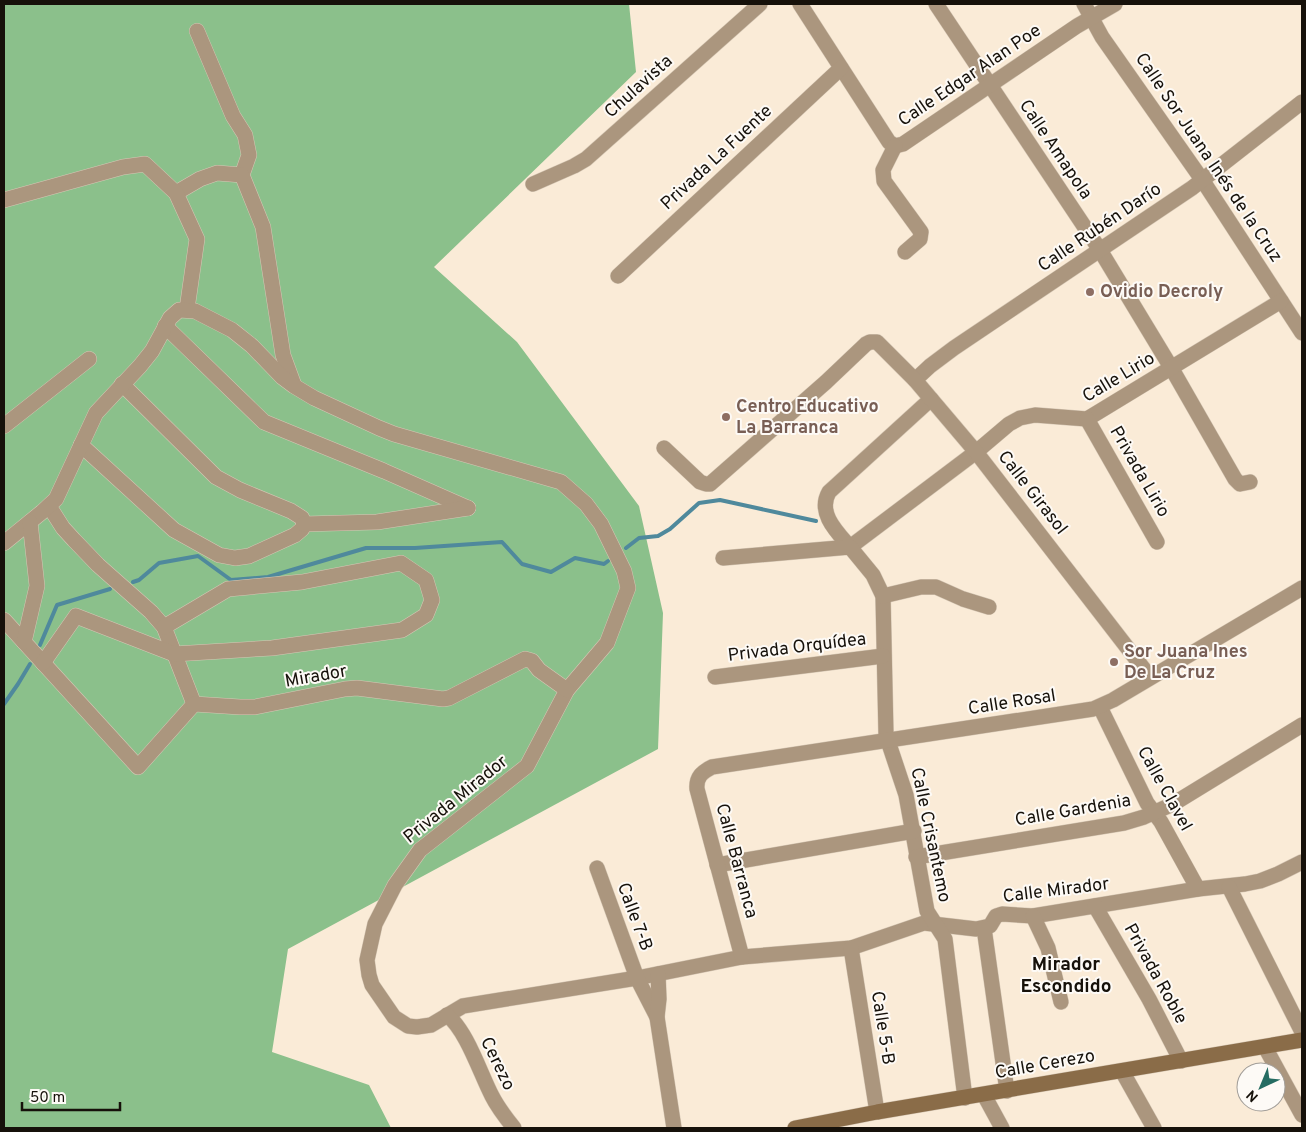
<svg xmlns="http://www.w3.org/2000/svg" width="1306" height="1132" viewBox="0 0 1306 1132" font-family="Overpass,sans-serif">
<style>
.forest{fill:#8bc08b}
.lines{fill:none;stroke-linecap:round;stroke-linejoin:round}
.stream{stroke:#4f899c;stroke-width:4}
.street-casing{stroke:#d6c8b6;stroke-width:16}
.secondary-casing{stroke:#d6c8b6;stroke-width:16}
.street{stroke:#ab967e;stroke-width:15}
.secondary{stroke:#8a6c48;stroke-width:15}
.education-dot{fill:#8d6e63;stroke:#fdfaf6;stroke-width:2}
.labels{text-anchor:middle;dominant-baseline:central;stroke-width:4;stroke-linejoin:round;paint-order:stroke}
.street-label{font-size:18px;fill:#16110a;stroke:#fdfaf6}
.education-label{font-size:18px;font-weight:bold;fill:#785e54;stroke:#fdfaf6;text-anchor:start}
.neighbourhood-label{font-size:19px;font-weight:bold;fill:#16110a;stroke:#fdfaf6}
</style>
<rect width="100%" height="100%" fill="#faebd7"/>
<polygon class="forest" points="4,4 629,4 636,72 434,267 517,342 639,506 663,613 658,749 288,949 272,1052 369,1085 391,1128 4,1128"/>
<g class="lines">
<g class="stream">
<polyline points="626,548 639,538 658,536 670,529 699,503 720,500 816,521"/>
<polyline points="133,582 139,580 159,563 198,556 231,580 268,577 366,548 415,548 502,542 522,564 551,572 575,558 604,564 608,561"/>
<polyline points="40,645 57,605 110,589"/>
<polyline points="4,704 18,684 30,664"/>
</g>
<g class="street-casing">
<g id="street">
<polyline points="800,4 889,142 895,146"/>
<polyline points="936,4 1100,250 1172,369 1235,479 1240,484 1250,482"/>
<polyline points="1084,4 1102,37 1203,181 1302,333"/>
<polyline points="197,31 233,116 245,135 249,155 242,175 263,227 283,355 294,385"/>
<polyline points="895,146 903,144 1077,26 1115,4"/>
<polyline points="895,146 883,170 884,181 921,232 920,239 905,252"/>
<polyline points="533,184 574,166 586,159 760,4"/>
<polyline points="176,193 200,179 217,173 242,175"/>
<polyline points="4,200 123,167 145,164 176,193 197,239 187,309"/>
<polyline points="618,276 841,68"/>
<polyline points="165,326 264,422 384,471 468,508"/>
<polyline points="915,380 930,366 954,348 1192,188 1302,102"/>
<polyline points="122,384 216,477 240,490 291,511 302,518 304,524"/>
<path d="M931 399 829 492C817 513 837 532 850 547L976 452 1009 424 1020 418 1035 415 1087 419 1281 301"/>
<polyline points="1087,419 1157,542"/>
<polyline points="4,426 89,359"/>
<polyline points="81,445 174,530 219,555 235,558 249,556 295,535 302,529 304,524"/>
<polyline points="664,448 700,482 706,484 710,484 826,382 866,344 870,342 877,342 915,380 976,452 1150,677"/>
<polyline points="49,506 63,528 74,540 98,565 151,612 164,627 194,704"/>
<polyline points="304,524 377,522 468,508"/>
<polyline points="4,543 42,512 56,499 96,413 140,366 152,351 170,318 179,310 195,311 232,330 252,346 282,377 294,386 314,398 379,428 394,434 561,482 586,504 601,524 624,571 628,588 607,643 567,690 527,766 420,850 395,885 375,924 367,960 369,975 372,985 394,1017 408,1026 417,1027 431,1025 463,1006 637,978 742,957 851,948 924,923 976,929 990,926 996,916 1002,914 1033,916 1198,889 1245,884 1260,881 1278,874 1302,862"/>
<polyline points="723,558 850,547 873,575 883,596 886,735 906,795 927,911 945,939 965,1098"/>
<polyline points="883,596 921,587 936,587 963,599 989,607"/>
<polyline points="4,620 138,767 194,704"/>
<polyline points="24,642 37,586 30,522"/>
<polyline points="43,663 76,616 174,654 272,648 402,630 426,615 432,600 426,580 401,563 302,582 228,589 164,627"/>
<polyline points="715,677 883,656"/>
<polyline points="194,704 240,707 255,707 345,689 357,688 443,699 449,698 525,659 532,661 539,670 567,690"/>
<polyline points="1100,707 1147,803 1161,822 1198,889"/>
<polyline points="916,857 1124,823 1144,817 1173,804 1302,725"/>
<polyline points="717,865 914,831"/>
<polyline points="597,868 637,978 657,1017"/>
<polyline points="1229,887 1302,1032"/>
<polyline points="1095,906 1149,999 1181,1061"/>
<polyline points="1033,916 1048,948 1061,1002"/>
<polyline points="984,928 1007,1091"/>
<polyline points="851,948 877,1112"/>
<path d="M742 957 697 789C696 777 702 772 712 767L1093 709 1113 700 1302 588"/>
<polyline points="658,974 659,999 657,1017 674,1128"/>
<path d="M447 1015C467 1031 480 1073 492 1096 498 1108 506 1118 514 1128"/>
<polyline points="1265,1047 1302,1115"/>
<polyline points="1122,1071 1154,1128"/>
<polyline points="984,1095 1002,1128"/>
</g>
</g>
<g class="secondary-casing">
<polyline id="secondary" points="795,1128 877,1112 1302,1040"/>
</g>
<use href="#street" class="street"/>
<use href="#secondary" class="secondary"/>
</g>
<g class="education-dot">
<circle cx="1090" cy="292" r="5"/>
<circle cx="726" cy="417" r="5"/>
<circle cx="1114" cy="662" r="5"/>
</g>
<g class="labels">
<g class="street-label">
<text transform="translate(970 76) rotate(-34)">Calle Edgar Alan Poe</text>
<text transform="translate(639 87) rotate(-42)">Chulavista</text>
<text transform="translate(1055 150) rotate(56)">Calle Amapola</text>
<text transform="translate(717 158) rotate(-43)">Privada La Fuente</text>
<text transform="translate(1208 158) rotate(56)">Calle Sor Juana Inés de la Cruz</text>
<text transform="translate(1100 228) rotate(-34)">Calle Rubén Darío</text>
<text transform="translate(1119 378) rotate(-31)">Calle Lirio</text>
<text transform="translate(1139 472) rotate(60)">Privada Lirio</text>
<text transform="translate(1032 493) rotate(52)">Calle Girasol</text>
<text transform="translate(797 648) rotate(-7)">Privada Orquídea</text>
<text transform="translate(316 677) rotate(-10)">Mirador</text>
<text transform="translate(1012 703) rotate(-9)">Calle Rosal</text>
<text transform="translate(1164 789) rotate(61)">Calle Clavel</text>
<text transform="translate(456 800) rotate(-39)">Privada Mirador</text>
<text transform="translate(1073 811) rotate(-10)">Calle Gardenia</text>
<text transform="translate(930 835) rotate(78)">Calle Crisantemo</text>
<text transform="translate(736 861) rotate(75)">Calle Barranca</text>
<text transform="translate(1056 891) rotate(-7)">Calle Mirador</text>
<text transform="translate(634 917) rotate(70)">Calle 7-B</text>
<text transform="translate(1155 974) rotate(61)">Privada Roble</text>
<text transform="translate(882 1028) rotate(81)">Calle 5-B</text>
<text transform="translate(497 1064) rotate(64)">Cerezo</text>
<text transform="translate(1045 1065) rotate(-10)">Calle Cerezo</text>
</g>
<g class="education-label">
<text x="1100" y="292">Ovidio Decroly</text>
<text x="736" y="407">Centro Educativo<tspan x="736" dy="21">La Barranca</tspan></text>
<text x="1124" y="652">Sor Juana Ines<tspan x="1124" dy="21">De La Cruz</tspan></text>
</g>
<g class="neighbourhood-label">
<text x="1066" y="965">Mirador<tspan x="1066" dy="22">Escondido</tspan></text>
</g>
</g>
<rect width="1306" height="1132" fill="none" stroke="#16110a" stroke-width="10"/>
<g transform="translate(1261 1087) rotate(224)"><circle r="24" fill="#fdfaf6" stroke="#a19d98"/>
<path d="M0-4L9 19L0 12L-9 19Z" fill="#256c62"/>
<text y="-8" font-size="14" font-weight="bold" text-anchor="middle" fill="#16110a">N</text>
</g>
<path d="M22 1102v8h98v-8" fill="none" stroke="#16110a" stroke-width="2.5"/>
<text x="30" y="1102" font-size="15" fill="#16110a" stroke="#fdfaf6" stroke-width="4" paint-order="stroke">50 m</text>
</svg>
